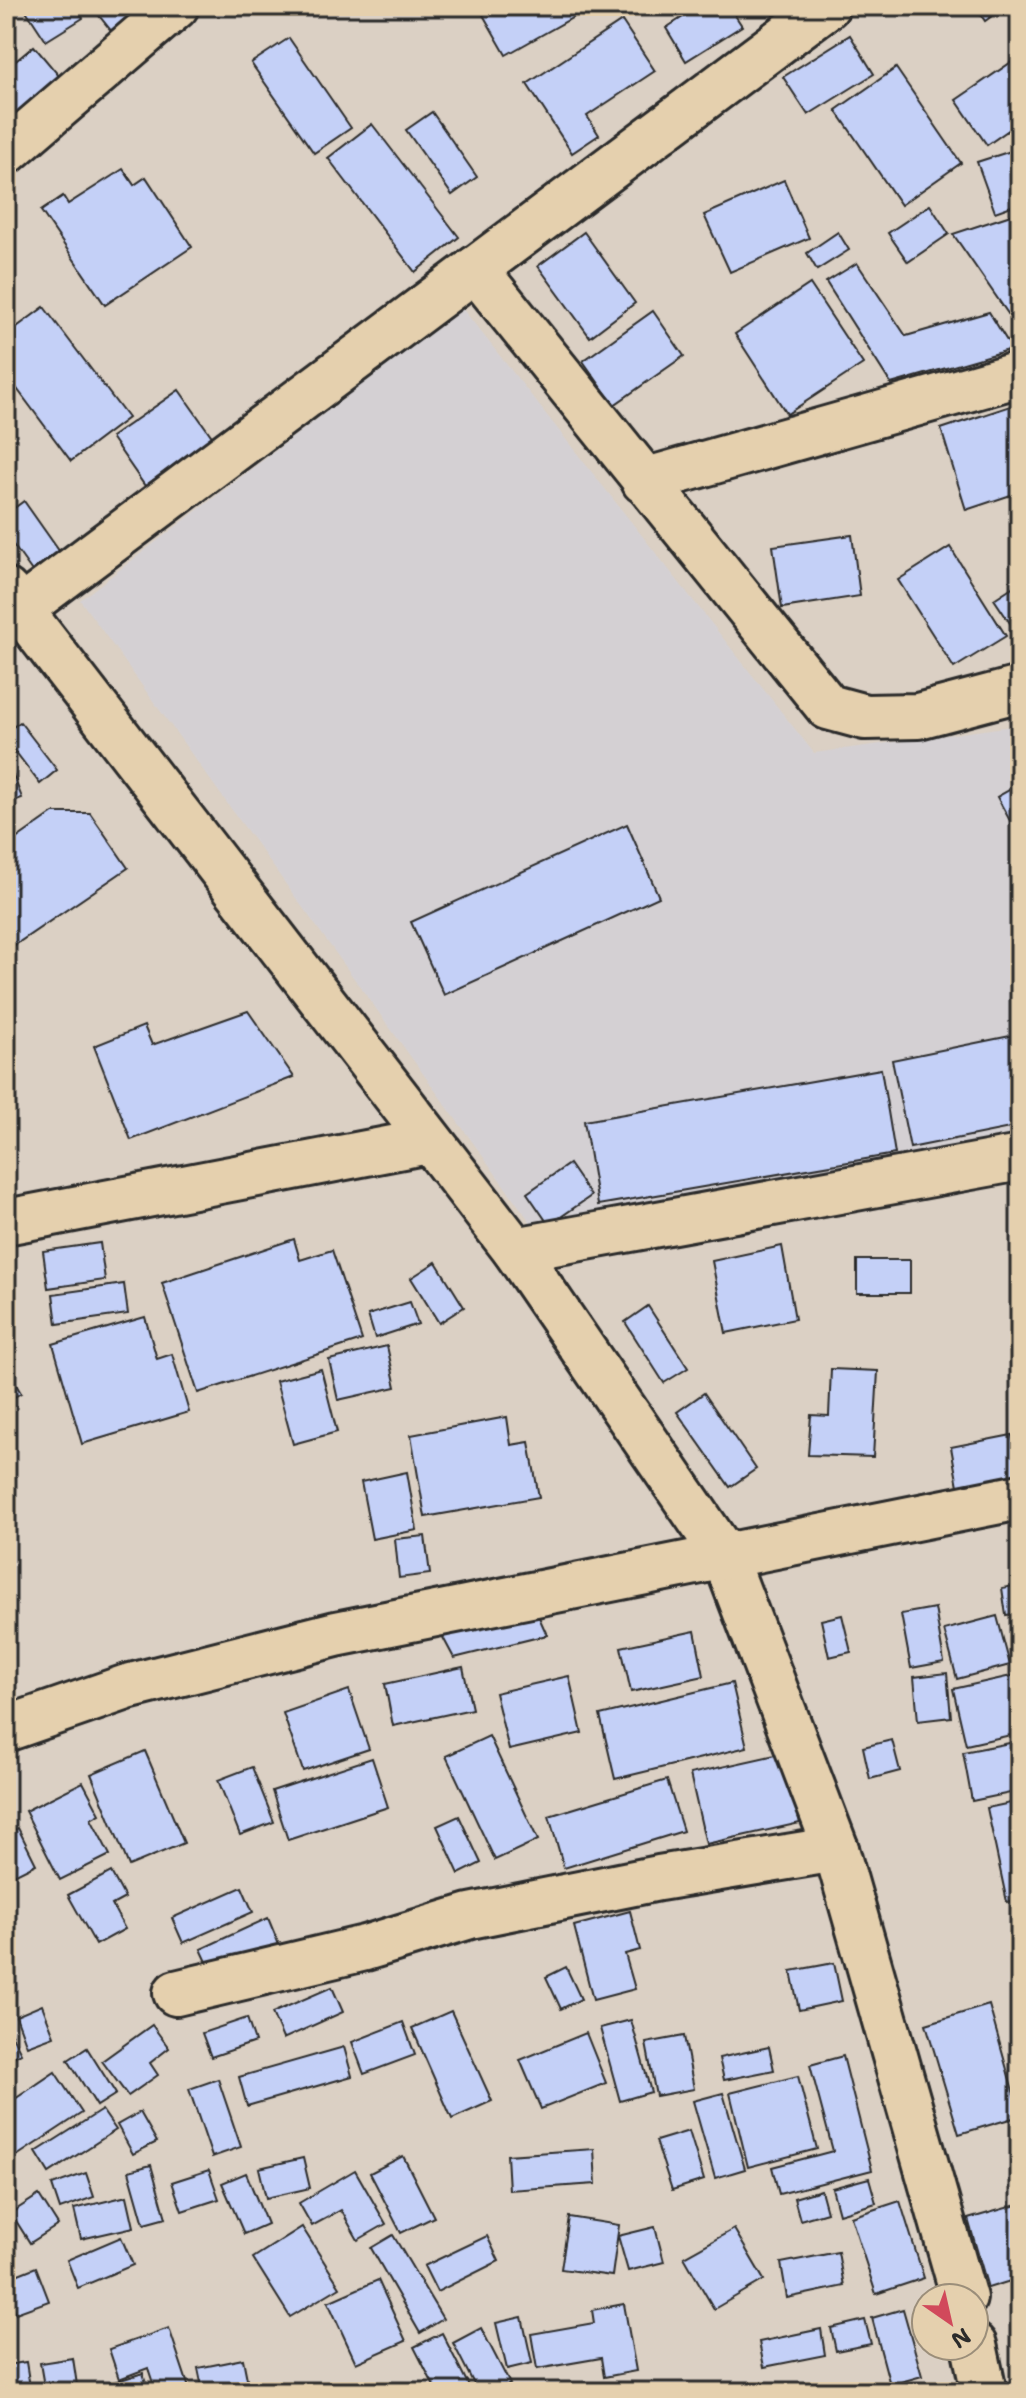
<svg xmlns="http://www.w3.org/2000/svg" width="1026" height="2398" viewBox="0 0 1026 2398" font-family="'Shantell Sans',sans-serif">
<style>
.built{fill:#d4d0d3}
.building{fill:#c4d0f7;stroke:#2b2b2b;stroke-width:2}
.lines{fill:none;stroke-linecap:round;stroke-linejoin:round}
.street-casing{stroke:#2b2b2b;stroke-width:50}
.street{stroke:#e5d0ae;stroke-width:44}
</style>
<rect width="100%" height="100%" fill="#dbd0c4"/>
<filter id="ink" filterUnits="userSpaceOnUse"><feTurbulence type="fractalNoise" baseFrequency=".0125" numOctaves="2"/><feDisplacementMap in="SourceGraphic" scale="16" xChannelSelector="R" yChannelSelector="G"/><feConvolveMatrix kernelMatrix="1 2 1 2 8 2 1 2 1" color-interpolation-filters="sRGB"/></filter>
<g filter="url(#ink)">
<polygon class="built" points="462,308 814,753 1020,725 1020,1140 542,1238 80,600"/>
<g class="building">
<polygon points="23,6 75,6 83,18 46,41"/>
<polygon points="105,6 146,6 113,33 97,13"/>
<polygon points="478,6 572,6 577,15 506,55"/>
<polygon points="700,6 729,6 742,26 686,61 666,28"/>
<polygon points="975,6 1006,6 985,21"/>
<polygon points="622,21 655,71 587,116 599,135 572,153 527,84"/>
<polygon points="850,35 874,74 808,115 783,77"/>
<polygon points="289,38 351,128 314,153 251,63"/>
<polygon points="34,46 60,77 6,122 6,69"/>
<polygon points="1013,61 1020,71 1020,122 987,145 956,100"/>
<polygon points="896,68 961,163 901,205 836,110"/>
<polygon points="432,112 477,177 452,195 406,130"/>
<polygon points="372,124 459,237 415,272 328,158"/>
<polygon points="1011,151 1020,178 1020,203 995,212 977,162"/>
<polygon points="123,169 134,185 146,177 192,247 105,305 41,211 63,196 68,204"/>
<polygon points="784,180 809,238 730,272 704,215"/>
<polygon points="930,205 949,234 908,262 888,233"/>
<polygon points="1020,212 1020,331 953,234"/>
<polygon points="584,232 635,303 590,337 538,266"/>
<polygon points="838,232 849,250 817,270 807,253"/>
<polygon points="857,263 906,336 989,312 1012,349 891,384 826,282"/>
<polygon points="810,284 863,364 787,414 735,334"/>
<polygon points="44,307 128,418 71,461 6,374 6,335"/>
<polygon points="653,311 684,356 614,405 583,361"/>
<polygon points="179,390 213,438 145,486 111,437"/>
<polygon points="1020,403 1020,492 966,510 941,429"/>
<polygon points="24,501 62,555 34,574 6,535 6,514"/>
<polygon points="852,535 860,596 782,608 773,546"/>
<polygon points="950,547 1006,636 954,668 898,580"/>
<polygon points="1020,582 1020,638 994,599"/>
<polygon points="20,722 57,770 40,784 6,739 6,732"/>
<polygon points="6,757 22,798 6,804"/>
<polygon points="1020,784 1020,839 997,797"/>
<polygon points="53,813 90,813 128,868 6,951 6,846"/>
<polygon points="627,824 659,897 444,995 411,922"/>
<polygon points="248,1011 294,1077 131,1140 94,1046 144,1026 152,1045"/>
<polygon points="1020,1034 1020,1126 910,1148 892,1060"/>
<polygon points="881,1069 895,1154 598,1205 584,1121"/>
<polygon points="569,1164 591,1196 549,1225 527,1193"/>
<polygon points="294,1239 300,1260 332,1250 362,1340 198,1393 162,1283"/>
<polygon points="100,1243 105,1280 48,1288 43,1251"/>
<polygon points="782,1246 795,1319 726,1333 712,1261"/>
<rect x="857" y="1260" width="53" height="33"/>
<polygon points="436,1262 464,1307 439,1323 411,1278"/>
<polygon points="124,1284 128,1314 57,1324 53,1294"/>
<polygon points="410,1302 418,1324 375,1338 368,1315"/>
<polygon points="648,1306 688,1368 664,1383 625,1322"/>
<polygon points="145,1317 157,1359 172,1354 189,1412 82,1444 53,1344"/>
<polygon points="387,1346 396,1387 338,1400 329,1360"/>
<polygon points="6,1368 21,1393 6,1402"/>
<polygon points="321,1369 337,1432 293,1444 276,1381"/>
<polygon points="831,1369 878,1371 873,1457 808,1455 811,1415 829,1416"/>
<polygon points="704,1393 756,1469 730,1487 677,1412"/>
<polygon points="507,1417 511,1445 529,1442 539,1497 425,1517 411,1435"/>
<polygon points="1012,1435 1019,1475 958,1486 951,1447"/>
<polygon points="407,1472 417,1530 372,1539 361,1482"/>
<polygon points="425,1536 430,1574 399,1578 395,1539"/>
<polygon points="1020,1585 1020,1613 1006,1615 1002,1588"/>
<polygon points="534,1606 547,1635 454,1658 439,1630"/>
<polygon points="935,1608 944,1662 911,1668 901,1614"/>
<polygon points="842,1615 851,1652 829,1657 821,1620"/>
<polygon points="997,1616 1010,1665 957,1679 944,1630"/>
<polygon points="695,1631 704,1676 631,1692 621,1647"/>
<polygon points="463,1667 472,1709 393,1726 385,1684"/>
<polygon points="947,1673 951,1717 918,1721 914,1677"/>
<polygon points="1020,1674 1020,1733 966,1745 953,1689"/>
<polygon points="569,1676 582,1733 509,1750 495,1693"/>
<polygon points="732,1683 747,1747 615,1779 600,1715"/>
<polygon points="349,1690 369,1749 303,1771 283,1713"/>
<polygon points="489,1736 538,1840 495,1860 446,1756"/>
<polygon points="892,1740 900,1771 870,1779 863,1747"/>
<polygon points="1020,1741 1020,1791 972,1801 963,1752"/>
<polygon points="145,1751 184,1843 129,1866 91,1774"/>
<polygon points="784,1753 800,1823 706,1844 690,1774"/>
<polygon points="372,1758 388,1807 288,1840 272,1791"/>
<polygon points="252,1767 274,1822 240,1835 218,1780"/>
<polygon points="667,1780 683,1831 564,1868 549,1816"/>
<polygon points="83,1782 100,1814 91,1819 110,1855 60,1880 25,1811"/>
<polygon points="1020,1801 1020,1899 1007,1902 987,1808"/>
<polygon points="459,1816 481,1863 459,1874 437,1826"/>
<polygon points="18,1828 36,1864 6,1879 6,1835"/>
<polygon points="111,1872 125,1898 112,1905 125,1929 96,1945 68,1895"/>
<polygon points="242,1887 253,1912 183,1943 172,1918"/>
<polygon points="630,1911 640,1950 625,1954 635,1989 593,2000 574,1926"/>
<polygon points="268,1918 280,1947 214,1977 201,1949"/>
<polygon points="834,1963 842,2001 799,2010 791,1971"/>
<polygon points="566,1967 581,1999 561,2009 546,1977"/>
<polygon points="332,1987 343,2012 283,2039 272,2013"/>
<polygon points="42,2005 54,2036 27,2046 16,2016"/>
<polygon points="989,2005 1020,2116 959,2134 926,2024"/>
<polygon points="451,2011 492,2101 452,2119 412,2028"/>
<polygon points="247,2018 255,2042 211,2057 202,2033"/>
<polygon points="631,2020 651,2092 620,2101 600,2028"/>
<polygon points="403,2022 415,2055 364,2074 352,2042"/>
<polygon points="6,2024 21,2053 6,2061"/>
<polygon points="152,2025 169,2048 150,2063 158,2075 128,2096 102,2061"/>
<polygon points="586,2033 606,2083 541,2109 520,2060"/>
<polygon points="684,2036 694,2089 656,2096 646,2043"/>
<polygon points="344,2047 352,2076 247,2106 239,2077"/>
<polygon points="769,2047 774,2070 724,2080 719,2058"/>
<polygon points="87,2048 116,2094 97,2106 68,2060"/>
<polygon points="843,2056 872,2170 779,2194 772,2167 833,2151 810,2065"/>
<polygon points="55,2072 82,2113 6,2163 6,2105"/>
<polygon points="798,2076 817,2149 748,2167 730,2093"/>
<polygon points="218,2079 241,2147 212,2157 189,2089"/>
<polygon points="723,2093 745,2169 715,2178 693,2101"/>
<polygon points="102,2110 116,2130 49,2173 36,2152"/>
<polygon points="140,2112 157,2142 133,2154 117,2125"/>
<polygon points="689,2131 704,2180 672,2190 656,2141"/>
<polygon points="594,2149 596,2184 509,2190 507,2155"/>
<polygon points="403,2156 434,2217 401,2233 370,2173"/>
<polygon points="303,2158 310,2188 266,2198 259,2168"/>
<polygon points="151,2165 166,2218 144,2224 129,2171"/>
<polygon points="209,2170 219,2199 182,2211 172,2182"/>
<polygon points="355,2170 386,2224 358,2240 341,2210 312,2226 299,2203"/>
<polygon points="86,2173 94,2197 60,2209 52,2185"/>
<polygon points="246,2173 267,2224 244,2234 222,2183"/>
<polygon points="869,2178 876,2203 839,2214 832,2188"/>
<polygon points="821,2190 827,2212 800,2220 794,2198"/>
<polygon points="39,2195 58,2225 30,2243 11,2213"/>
<polygon points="127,2196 134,2227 81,2239 74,2209"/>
<polygon points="900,2201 924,2278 876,2294 851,2217"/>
<polygon points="1020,2204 1020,2278 988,2288 968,2219"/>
<polygon points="569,2217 619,2225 612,2276 561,2269"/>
<polygon points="302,2227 340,2287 290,2317 253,2258"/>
<polygon points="655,2227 664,2262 628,2271 618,2236"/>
<polygon points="734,2229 764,2280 714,2309 684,2257"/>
<polygon points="393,2235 443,2319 420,2333 371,2248"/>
<polygon points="487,2236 499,2261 437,2292 424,2266"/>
<polygon points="121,2237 133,2265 78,2288 67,2260"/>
<polygon points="838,2252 844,2286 787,2298 781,2263"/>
<polygon points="36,2267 49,2301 16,2313 6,2286 6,2279"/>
<polygon points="378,2280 406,2341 356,2363 328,2302"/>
<polygon points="624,2304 636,2371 604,2377 601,2358 537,2369 531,2334 594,2323 592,2310"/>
<polygon points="903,2309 922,2376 890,2385 872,2318"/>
<polygon points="522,2317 532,2363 507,2369 496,2323"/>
<polygon points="865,2320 871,2344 836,2351 831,2328"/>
<polygon points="169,2328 189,2388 179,2392 156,2392 148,2368 119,2379 109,2349"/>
<polygon points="481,2328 510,2384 495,2392 478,2392 453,2343"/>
<polygon points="821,2329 825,2355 764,2367 759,2342"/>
<polygon points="442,2333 472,2392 437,2392 414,2347"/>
<polygon points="73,2358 78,2392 45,2392 40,2363"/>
<polygon points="243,2359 248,2384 203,2392 198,2368"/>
<polygon points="26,2362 30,2387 6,2390 6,2365"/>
<polygon points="143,2373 149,2392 99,2392 98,2387"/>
</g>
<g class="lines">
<g class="street-casing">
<g id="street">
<polyline points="6,152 176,6"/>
<polyline points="475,269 828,707 865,717 918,716 1020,689"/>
<polyline points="644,481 1020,374"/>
<polyline points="6,591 515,1250 724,1555 836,1849 964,2298"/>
<polyline points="6,620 827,6"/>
<polyline points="6,1222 429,1141"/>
<polyline points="515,1250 1020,1158"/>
<polyline points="6,1729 127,1687 336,1634 1020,1497"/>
<polyline points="176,1993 365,1948 470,1916 659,1878 836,1849"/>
<polyline points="974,2345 984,2392"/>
</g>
</g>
<use href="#street" class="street"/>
</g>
</g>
<rect width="1026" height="2398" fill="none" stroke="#e5d0ae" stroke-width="32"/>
<rect x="16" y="16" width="994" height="2366" fill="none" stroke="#2b2b2b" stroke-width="3" filter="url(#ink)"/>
<g transform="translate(950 2322) rotate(146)"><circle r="38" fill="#e5d0ae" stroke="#9b8e7a" stroke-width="2"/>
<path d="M0-6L14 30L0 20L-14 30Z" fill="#d1495b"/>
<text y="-12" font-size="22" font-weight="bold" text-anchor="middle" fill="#2b2b2b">N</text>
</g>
</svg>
